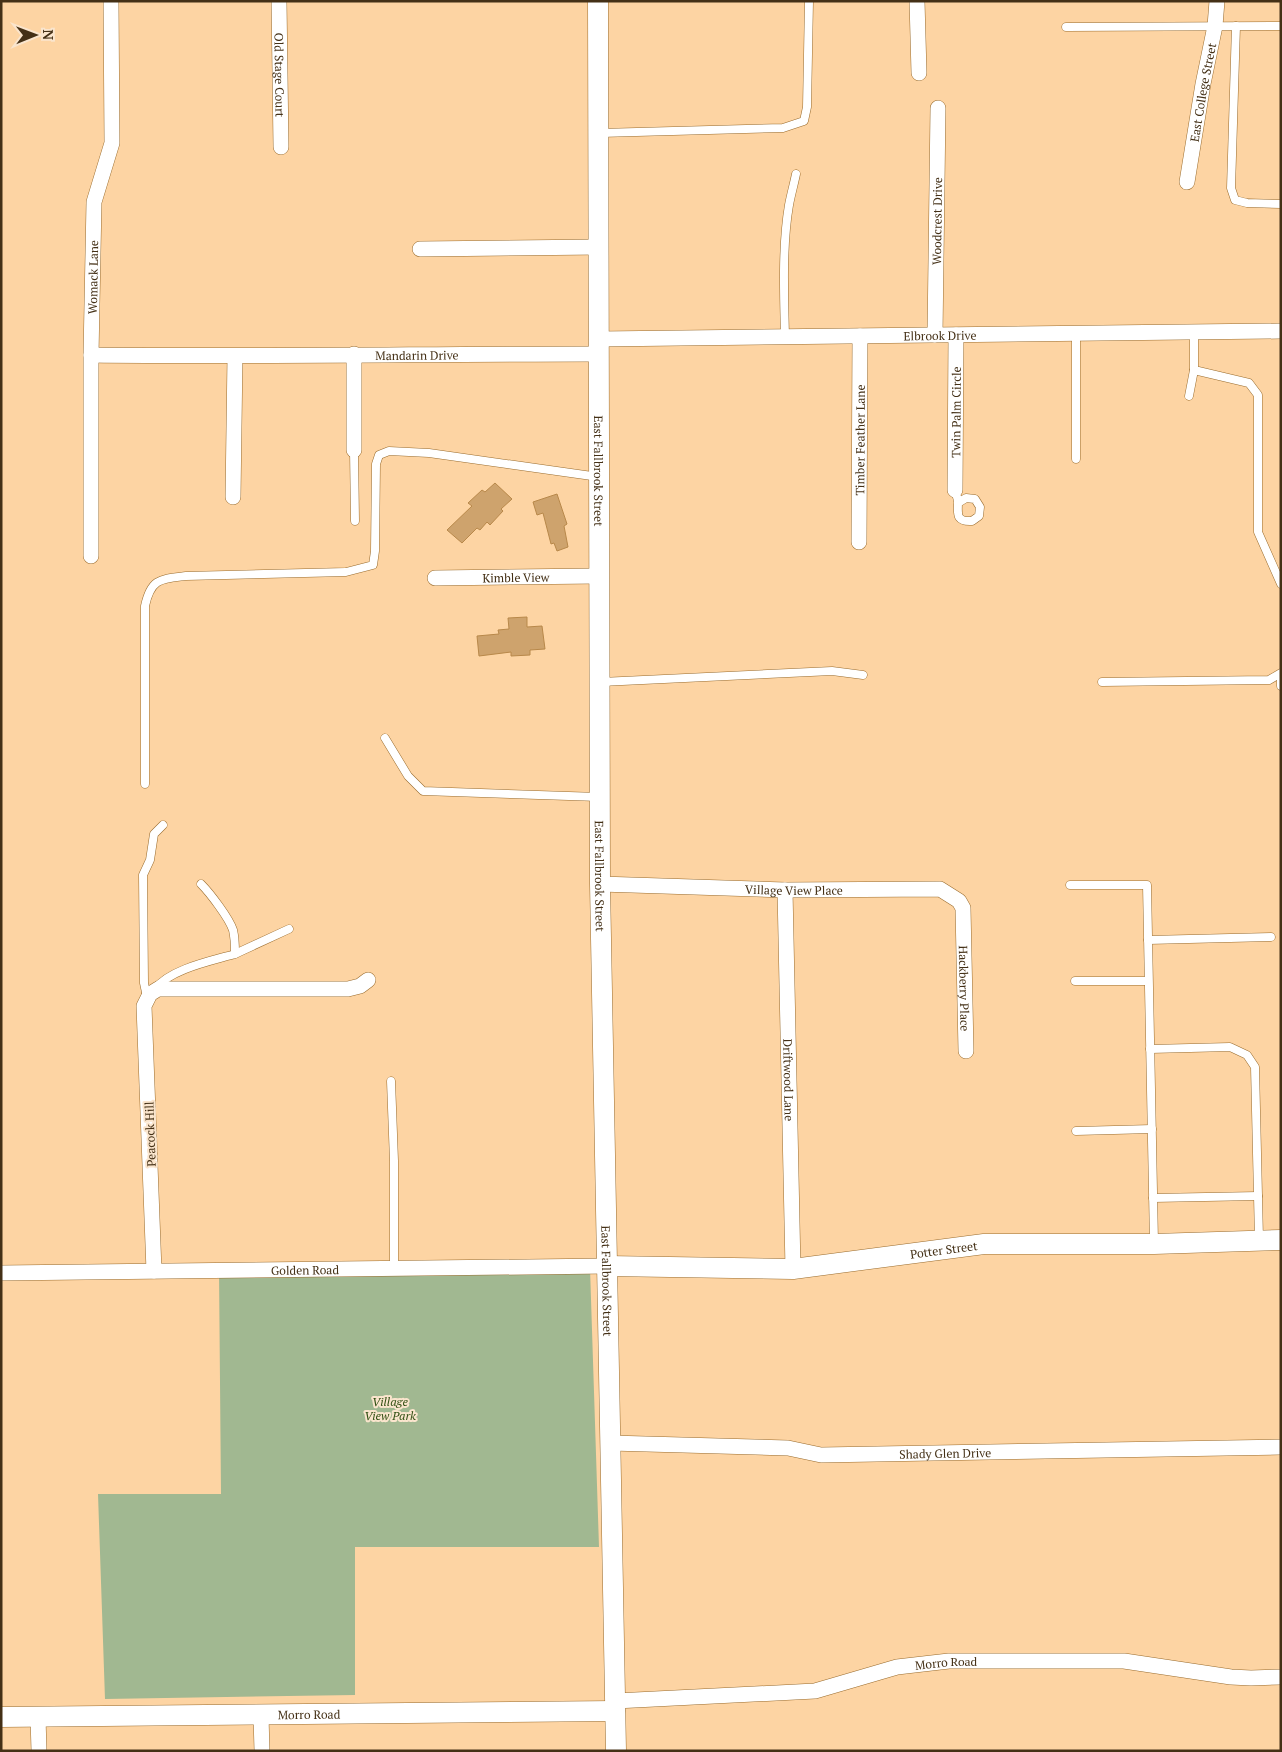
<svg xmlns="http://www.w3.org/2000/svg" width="1282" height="1752" viewBox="0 0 1282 1752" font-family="'PT Serif',serif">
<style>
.green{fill:#a1b891}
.building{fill:#cea36d;stroke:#b8884a}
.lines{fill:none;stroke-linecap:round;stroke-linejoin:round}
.lane-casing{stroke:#9a6c2d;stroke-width:9}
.street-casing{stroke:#9a6c2d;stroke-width:16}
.secondary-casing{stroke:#9a6c2d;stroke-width:21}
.lane{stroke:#fff;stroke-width:8}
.street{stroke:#fff;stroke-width:15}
.secondary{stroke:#fff;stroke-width:20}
.labels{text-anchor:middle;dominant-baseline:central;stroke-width:4;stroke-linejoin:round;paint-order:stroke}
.street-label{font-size:12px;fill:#443016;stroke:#fae5cd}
.park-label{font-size:12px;font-style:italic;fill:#325014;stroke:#fae5cd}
</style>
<rect width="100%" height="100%" fill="#fdd4a3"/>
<polygon class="green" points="590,1268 599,1547 355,1547 355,1695 105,1699 98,1494 221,1494 219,1270"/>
<g class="building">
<polygon points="495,483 512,499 501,509 503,511 490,525 487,522 480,530 477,528 462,543 447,530 472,506 468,503 482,490 485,492"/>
<polygon points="557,494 567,524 564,526 568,547 557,551 554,543 551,544 543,513 537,515 533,502"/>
<polygon points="527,617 527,627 542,626 545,649 530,650 530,655 511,656 511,652 479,656 477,636 499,634 498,630 509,629 508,618"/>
</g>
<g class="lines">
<g class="lane-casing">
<g id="lane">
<polyline points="1236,26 1231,188 1235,200 1247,203 1281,204"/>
<polyline points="1066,27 1281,26"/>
<polyline points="600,133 783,128 804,121 807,107 809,1"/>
<path d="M785 337C784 295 782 246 789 205 791 194 794 184 796 174"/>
<polyline points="1194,370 1249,383 1258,395 1258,532 1281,584"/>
<polyline points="1189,396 1194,370 1194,332"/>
<polyline points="354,450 355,521"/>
<polyline points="1076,459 1076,333"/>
<path d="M955 490C956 494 958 499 958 502 958 513 955 522 972 521L979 516 980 507 975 499 966 498 958 503"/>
<polyline points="1281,674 1281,686"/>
<polyline points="601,682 832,671 863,675"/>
<polyline points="1102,682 1269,680 1281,673"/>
<polyline points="385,738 408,776 423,791 599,797"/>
<path d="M145 784V606C151 578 161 579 186 576L346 572 373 565 375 551 376 464 379 455 389 451 429 453 599 477"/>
<polyline points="1070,885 1147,885 1154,1243"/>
<polyline points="1148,940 1271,937"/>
<polyline points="235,954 289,929"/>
<polyline points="1075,981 1148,981"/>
<path d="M155 989C170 969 211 961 235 954 235 946 235 938 233 930 229 918 210 893 201 884"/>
<polyline points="147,997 144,983 143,875 150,860 154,834 163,825"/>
<polyline points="1150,1049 1230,1047 1247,1055 1255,1067 1259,1239"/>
<polyline points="391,1081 394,1161 394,1268"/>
<polyline points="1076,1131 1152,1129"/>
<polyline points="1153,1198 1258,1196"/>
</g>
</g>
<g class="street-casing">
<g id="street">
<path id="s1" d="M279 1 281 147"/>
<polyline points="917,1 919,73"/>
<path id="s2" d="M1187 182 1203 84 1215 26 1217 1"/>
<polyline points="420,249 600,247"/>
<path id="s3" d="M935 335 938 108"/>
<path id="s4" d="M600 339 1281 331"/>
<polyline points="354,354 354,450"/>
<path id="s5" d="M91 355C261 357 430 354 600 354"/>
<path id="s6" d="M955 490 956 335"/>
<polyline points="233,497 235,356"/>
<path id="s7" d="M859 542 860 336"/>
<path id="s8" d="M91 556V355L94 202 112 143 111 1"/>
<path id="s9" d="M435 578 598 576"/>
<path id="s10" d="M600 884 785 890 940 889 959 901 963 908 966 1051"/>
<path id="s11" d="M785 890 793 1269"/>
<polyline points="154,1271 144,1006 150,994 158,989 348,989 360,986 368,980"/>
<path id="s12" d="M1 1273 607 1266"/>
<path id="s13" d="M610 1443 788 1448 821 1455 1281 1447"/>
<path id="s14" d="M615 1701 815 1691 897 1667 949 1661H1124L1231 1677 1251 1678 1281 1677"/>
<polyline points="261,1716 262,1751"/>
<polyline points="38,1717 39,1751"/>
</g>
</g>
<g class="secondary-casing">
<g id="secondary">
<path id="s15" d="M598 1 600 884 616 1751"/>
<path id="s16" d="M607 1266 793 1269 984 1244H1154L1281 1240"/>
<path id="s17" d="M1 1717 615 1711"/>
</g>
</g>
<use href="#lane" class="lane"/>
<use href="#street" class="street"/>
<use href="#secondary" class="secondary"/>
</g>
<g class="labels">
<g class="street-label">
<text stroke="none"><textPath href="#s1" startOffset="74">Old Stage Court</textPath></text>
<text stroke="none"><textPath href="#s2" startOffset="91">East College Street</textPath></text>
<text stroke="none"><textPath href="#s3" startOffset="114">Woodcrest Drive</textPath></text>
<text stroke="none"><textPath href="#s8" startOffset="279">Womack Lane</textPath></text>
<text stroke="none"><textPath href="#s4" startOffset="340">Elbrook Drive</textPath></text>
<text stroke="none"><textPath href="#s5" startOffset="326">Mandarin Drive</textPath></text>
<text stroke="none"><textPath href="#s6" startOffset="78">Twin Palm Circle</textPath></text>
<text stroke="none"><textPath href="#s7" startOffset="102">Timber Feather Lane</textPath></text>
<text stroke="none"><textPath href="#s15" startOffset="470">East Fallbrook Street</textPath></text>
<text stroke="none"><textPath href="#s9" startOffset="81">Kimble View</textPath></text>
<text stroke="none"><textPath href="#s15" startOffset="875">East Fallbrook Street</textPath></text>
<text stroke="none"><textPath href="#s10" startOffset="194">Village View Place</textPath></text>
<text stroke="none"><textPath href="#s10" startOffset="451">Hackberry Place</textPath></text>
<text stroke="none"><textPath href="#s11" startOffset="190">Driftwood Lane</textPath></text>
<text transform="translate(150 1134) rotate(-92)">Peacock Hill</text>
<text stroke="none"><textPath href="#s16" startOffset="338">Potter Street</textPath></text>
<text stroke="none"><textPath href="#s12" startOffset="304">Golden Road</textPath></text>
<text stroke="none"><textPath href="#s15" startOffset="1280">East Fallbrook Street</textPath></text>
<text stroke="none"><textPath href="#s13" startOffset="336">Shady Glen Drive</textPath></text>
<text stroke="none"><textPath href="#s14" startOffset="335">Morro Road</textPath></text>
<text stroke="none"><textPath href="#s17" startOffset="308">Morro Road</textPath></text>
</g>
<g class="park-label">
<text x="390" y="1401">Village<tspan x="390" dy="14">View Park</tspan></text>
</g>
</g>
<rect width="1282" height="1752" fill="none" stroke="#443016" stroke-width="5"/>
<g transform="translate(35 35) rotate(89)" stroke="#fae5cd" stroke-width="4" paint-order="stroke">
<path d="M0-4L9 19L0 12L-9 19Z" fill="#443016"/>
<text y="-8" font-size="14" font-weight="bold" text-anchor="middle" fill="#443016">N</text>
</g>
</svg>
